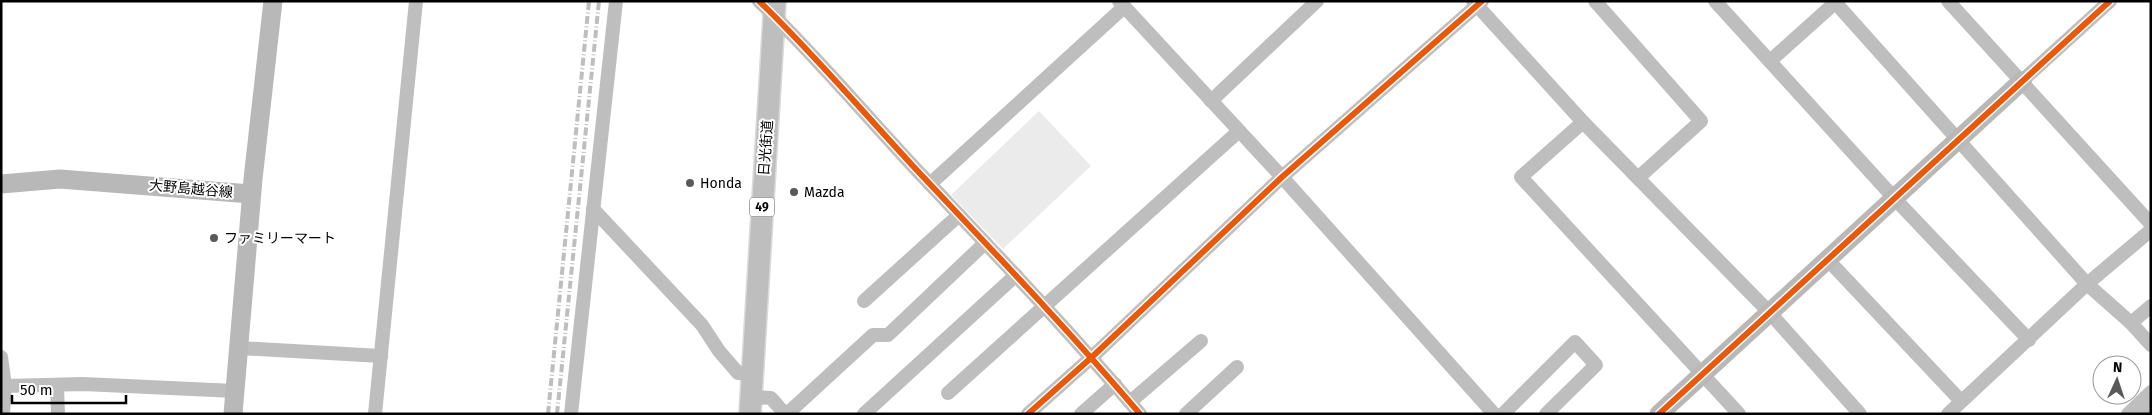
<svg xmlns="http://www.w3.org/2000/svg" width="2152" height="415" viewBox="0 0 2152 415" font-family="'Fira Sans','Noto Sans JP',sans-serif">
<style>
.green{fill:#ebebeb}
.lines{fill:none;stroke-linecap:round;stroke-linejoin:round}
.river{stroke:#bebebe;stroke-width:28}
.primary-casing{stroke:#dbdbdb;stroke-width:24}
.street{stroke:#bebebe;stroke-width:14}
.secondary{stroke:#b8b8b8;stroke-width:19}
.primary{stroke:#bebebe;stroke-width:21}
.rail{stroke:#bebebe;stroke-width:4;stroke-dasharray:8 2.5 1 2.5;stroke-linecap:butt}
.cycleway-casing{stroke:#fff;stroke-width:9}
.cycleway{stroke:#e8590c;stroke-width:6}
.poi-dot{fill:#595959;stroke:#fff;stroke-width:2}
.labels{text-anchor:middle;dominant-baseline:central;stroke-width:4;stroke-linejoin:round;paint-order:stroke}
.shield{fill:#fff;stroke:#4c4c4c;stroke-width:1}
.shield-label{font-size:12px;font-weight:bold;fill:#000}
.street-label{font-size:14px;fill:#000;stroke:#fff}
.poi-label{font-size:14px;fill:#000;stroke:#fff;text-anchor:start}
</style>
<rect width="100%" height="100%" fill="#fff"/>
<polygon class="green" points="1039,111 1091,166 1003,249 951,195"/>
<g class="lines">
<polyline class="river" points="2147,414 2151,410"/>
<g class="primary-casing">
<polyline id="primary" points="750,414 775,1"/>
</g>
<g class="street">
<path d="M759 1C813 53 861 110 912 165 989 247 1067 328 1140 414"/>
<polyline points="1119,1 1282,177 1494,414"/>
<polyline points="1473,1 1583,122 1770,313 1860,414"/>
<polyline points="1595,1 1701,121 1638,178"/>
<polyline points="1715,1 1895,199 2029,340"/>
<polyline points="1834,1 2087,284 2131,323 2151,345"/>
<polyline points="1948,1 2151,224"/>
<polyline points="1770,61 1837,1"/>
<polyline points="2022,81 2110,1"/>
<polyline points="1211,101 1317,1"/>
<polyline points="1583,122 1521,177 1739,414"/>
<polyline points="930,184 1124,7"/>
<polyline points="593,209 702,325 719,351 738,373 752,374"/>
<polyline points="1828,260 1961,401"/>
<polyline points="864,301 959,215"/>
<polyline points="2131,323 2151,306"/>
<polyline points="239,348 381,356"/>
<polyline points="1,357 5,386 3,414"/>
<polyline points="5,386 83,384 235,391"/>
<polyline points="57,386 58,414"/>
<polyline points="948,393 1239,131"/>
<polyline points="751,397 771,398 785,414"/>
<polyline points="1130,402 1201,341"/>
<polyline points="375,414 416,1"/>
<polyline points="571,414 616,1"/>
<polyline points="787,414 873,335 888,335 985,243"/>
<polyline points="864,414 1016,275"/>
<polyline points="1028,414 1092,357 1282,177 1482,1"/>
<polyline points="1081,414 1115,384"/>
<polyline points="1186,414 1237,367"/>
<polyline points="1503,414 1575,342 1596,365 1546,414"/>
<polyline points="1948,414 2087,284 2151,230"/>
<polyline points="2128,414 2151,392"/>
</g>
<g class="secondary">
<polyline points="1,184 60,179 251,194"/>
<polyline points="233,414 253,179 273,1"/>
<polyline points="1659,414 2022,81"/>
</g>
<use href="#primary" class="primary"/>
<g class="rail">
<polyline points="548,414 589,1"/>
<polyline points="557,414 599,1"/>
</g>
<g class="cycleway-casing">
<g id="cycleway">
<path d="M759 1C813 53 861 110 912 165 989 247 1067 328 1140 414"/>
<polyline points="1028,414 1092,357 1282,177 1482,1"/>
<polyline points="1659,414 2110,1"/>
</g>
</g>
<use href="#cycleway" class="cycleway"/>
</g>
<g class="poi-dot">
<circle cx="690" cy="183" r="5"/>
<circle cx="794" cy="192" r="5"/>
<circle cx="214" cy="238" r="5"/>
</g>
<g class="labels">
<rect class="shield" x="749.5" y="197.5" width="25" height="19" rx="4"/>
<g class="shield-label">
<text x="762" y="207">49</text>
</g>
<g class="street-label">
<text transform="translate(766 148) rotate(-86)">日光街道</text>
<text transform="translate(191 189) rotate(5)">大野島越谷線</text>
</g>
<g class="poi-label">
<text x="700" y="183">Honda</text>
<text x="804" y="192">Mazda</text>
<text x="224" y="238">ファミリーマート</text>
</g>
</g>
<rect width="2152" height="415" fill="none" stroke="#000000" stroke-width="5"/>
<g transform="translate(2117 380) rotate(3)"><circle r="24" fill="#ffffff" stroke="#999999"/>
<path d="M0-4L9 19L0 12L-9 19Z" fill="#595959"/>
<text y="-8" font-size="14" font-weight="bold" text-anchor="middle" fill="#000000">N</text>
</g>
<path d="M12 395v8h114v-8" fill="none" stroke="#000000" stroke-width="2.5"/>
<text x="20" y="395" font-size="15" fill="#000000" stroke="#ffffff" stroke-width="4" paint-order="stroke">50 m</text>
</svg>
